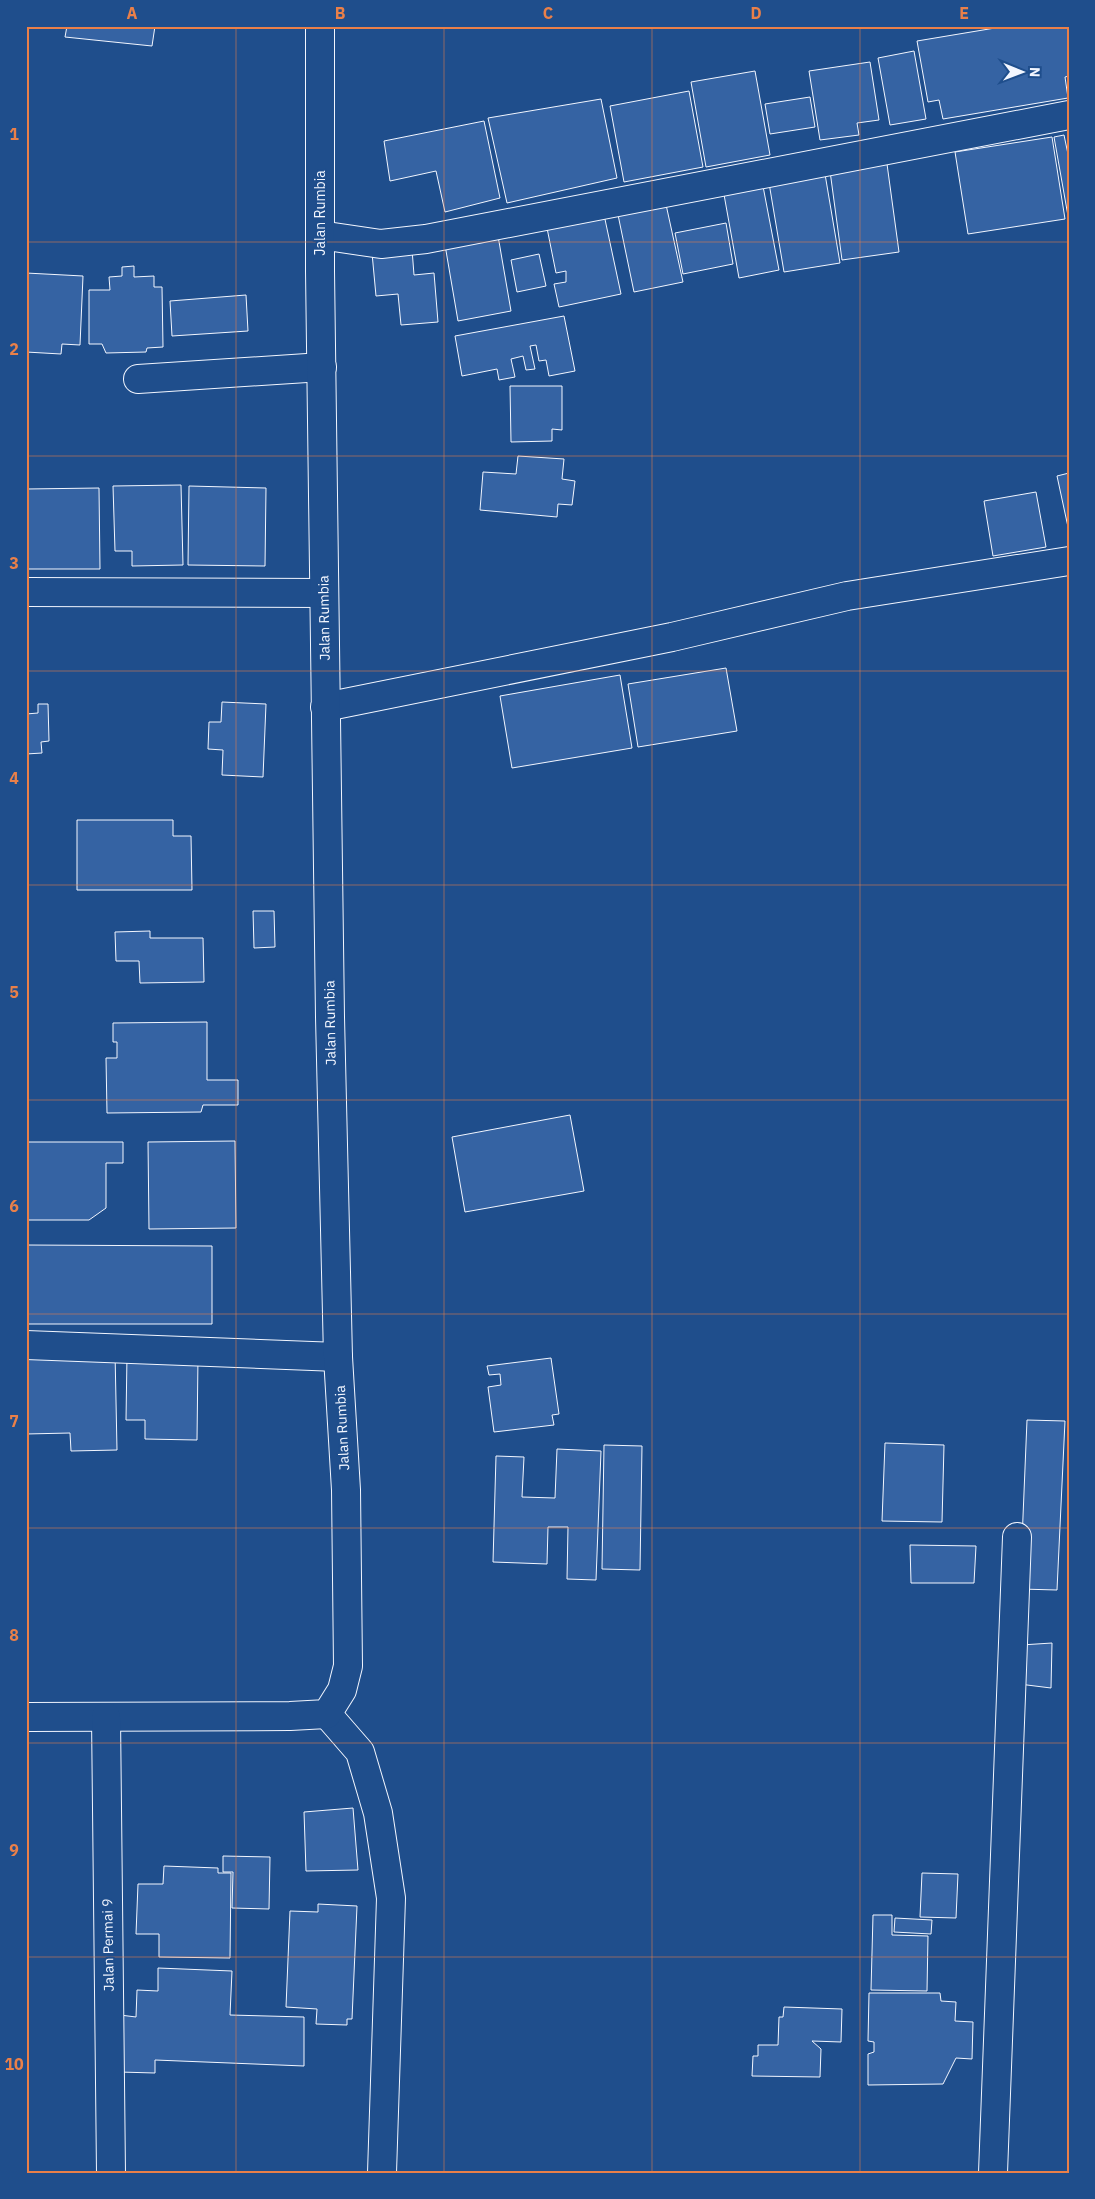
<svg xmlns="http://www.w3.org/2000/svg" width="1095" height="2199" viewBox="0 0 1095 2199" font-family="'IBM Plex Sans',sans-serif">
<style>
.building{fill:#3563a3;stroke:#f2f6ff}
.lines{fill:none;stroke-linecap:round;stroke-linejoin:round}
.minor-casing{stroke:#f2f6ff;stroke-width:30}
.minor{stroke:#1f4e8c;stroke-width:28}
.grid{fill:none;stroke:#ea8049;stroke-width:1;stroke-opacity:0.55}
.labels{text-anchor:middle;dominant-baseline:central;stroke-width:4;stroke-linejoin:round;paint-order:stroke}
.street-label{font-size:14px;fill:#f2f6ff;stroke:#1f4e8c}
.neatline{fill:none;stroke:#ea8049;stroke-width:2}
.grid-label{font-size:16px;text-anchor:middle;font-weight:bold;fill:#ea8049}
</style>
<rect width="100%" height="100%" fill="#1f4e8c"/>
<g class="building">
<polygon points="67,26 155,26 152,46 65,37"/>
<polygon points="1007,26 1069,26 1069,76 1065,77 1068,98 943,119 939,100 928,102 917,41"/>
<polygon points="914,51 926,119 890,125 878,58"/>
<polygon points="870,62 879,120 857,123 859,135 820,140 809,71"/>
<polygon points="755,71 770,155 706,167 691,82"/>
<polygon points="689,91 703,167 624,182 610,106"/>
<polygon points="810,97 815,127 770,134 765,104"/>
<polygon points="601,99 617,178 507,203 488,118"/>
<polygon points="484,121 500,198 445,212 436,171 390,181 384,141"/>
<polygon points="1064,135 1069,159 1068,216 1054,137"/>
<polygon points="1052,137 1065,219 968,234 955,152"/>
<polygon points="887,164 899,252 842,260 830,171"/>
<polygon points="825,174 840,263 784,272 769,183"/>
<polygon points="762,181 779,270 739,278 723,189"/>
<polygon points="665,200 683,282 634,292 617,210"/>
<polygon points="603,210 621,294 559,307 554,284 566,282 566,271 556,273 546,223"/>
<polygon points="726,223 733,264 683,274 675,233"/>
<polygon points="497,230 511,311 458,321 444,239"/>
<polygon points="412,249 414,275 434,273 438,322 401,325 398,294 376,296 372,253"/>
<polygon points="539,254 546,286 517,292 511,260"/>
<polygon points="134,266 134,277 154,276 154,287 162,287 163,347 147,348 146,352 106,353 102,344 89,344 89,290 110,290 109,277 122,276 122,267"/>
<polygon points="26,273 83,276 80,345 62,344 61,354 26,352"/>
<polygon points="246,295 248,331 172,336 170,301"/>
<polygon points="564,316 575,371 549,376 546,360 539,361 536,345 530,346 535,369 526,370 523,356 511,359 515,377 499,380 497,369 462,376 455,336"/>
<polygon points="510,386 562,386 562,430 552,429 552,441 511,442"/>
<polygon points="518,456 564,459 562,479 575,481 572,505 558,504 557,517 480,510 483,472 516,474"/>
<polygon points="1069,473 1069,527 1068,527 1057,476"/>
<polygon points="181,485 183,565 132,566 132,551 115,551 113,486"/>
<polygon points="189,486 266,488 265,566 188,565"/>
<polygon points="99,488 100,569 26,569 26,489"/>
<polygon points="1036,492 1046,547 993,556 984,501"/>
<polygon points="726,668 737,731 638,747 628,684"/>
<polygon points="620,675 632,748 512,768 500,696"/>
<polygon points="222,702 266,704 263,777 222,775 223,750 208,749 209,722 221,722"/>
<polygon points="38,704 48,704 49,741 41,742 42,753 26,754 26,714 38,713"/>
<polygon points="77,820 173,820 173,836 191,836 192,890 77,890"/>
<polygon points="253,911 274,911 275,947 254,948"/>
<polygon points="150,931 150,938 203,938 204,982 140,983 139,961 116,961 115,932"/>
<polygon points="207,1022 207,1080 238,1080 238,1105 203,1105 201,1112 107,1113 106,1058 117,1058 117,1042 113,1042 113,1023"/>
<polygon points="570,1115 584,1191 465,1212 452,1137"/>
<polygon points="235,1141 236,1228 149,1229 148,1142"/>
<polygon points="26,1142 123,1142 123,1163 106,1163 106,1208 89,1220 26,1220"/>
<polygon points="26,1245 212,1246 212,1324 26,1324"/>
<polygon points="115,1352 117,1450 71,1451 70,1433 26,1434 26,1353"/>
<polygon points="127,1355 198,1357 197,1440 145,1439 145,1420 126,1420"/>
<polygon points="551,1358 559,1414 552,1415 554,1425 494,1432 488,1387 501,1385 500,1374 489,1375 487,1366"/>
<polygon points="1027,1420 1065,1421 1057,1590 1020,1589"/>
<polygon points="885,1443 944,1445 942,1522 882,1521"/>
<polygon points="604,1445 642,1446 640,1570 602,1569"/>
<polygon points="557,1449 601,1451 596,1580 567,1579 568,1527 548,1527 547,1564 493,1562 496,1456 524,1457 522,1497 555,1498"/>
<polygon points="910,1545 976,1546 974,1583 911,1583"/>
<polygon points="1052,1643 1051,1688 1019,1684 1021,1645"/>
<polygon points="353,1808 358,1870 306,1871 304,1812"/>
<polygon points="223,1856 270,1857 269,1909 232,1908 233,1872 223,1872"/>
<polygon points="164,1866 218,1868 218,1873 231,1873 230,1958 159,1957 159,1934 136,1934 138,1884 163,1884"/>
<polygon points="922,1873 958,1874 956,1918 920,1917"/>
<polygon points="318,1904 357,1906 352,2019 347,2019 347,2025 316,2024 317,2009 286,2007 290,1911 318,1912"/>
<polygon points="873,1915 892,1915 892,1935 928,1936 927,1991 871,1990"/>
<polygon points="895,1918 932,1920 931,1934 894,1932"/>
<polygon points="158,1968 232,1971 230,2015 304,2017 304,2066 155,2060 155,2073 119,2072 120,2015 136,2017 137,1990 158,1991"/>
<polygon points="869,1993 940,1993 941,2001 956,2002 955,2021 973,2022 972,2059 956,2058 943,2084 868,2085 868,2054 874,2052 874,2042 868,2041"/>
<polygon points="784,2007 842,2009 841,2042 812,2041 821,2049 820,2077 752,2076 753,2056 758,2056 758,2045 778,2045 779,2017 783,2017"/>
</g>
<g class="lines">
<g class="minor-casing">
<g id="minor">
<polyline points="320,235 381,244 426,239 1069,115"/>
<polyline points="138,379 322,367"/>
<polyline points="26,592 324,593"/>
<polyline points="325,707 672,637 847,596 1069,561"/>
<polyline points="26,1345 338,1357"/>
<polyline points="327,1714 360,1752 378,1813 391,1898 382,2173"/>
<polyline points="26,1717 290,1716 327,1714 342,1690 348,1666 346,1490 338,1357 330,1017 320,271 320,26"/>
<polyline points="106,1717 111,2173"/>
<polyline points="993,2173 1017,1537"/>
</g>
</g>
<use href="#minor" class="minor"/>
</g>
<path class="grid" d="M236 26V2173M444 26V2173M652 26V2173M860 26V2173M26 242H1069M26 456H1069M26 671H1069M26 885H1069M26 1100H1069M26 1314H1069M26 1528H1069M26 1743H1069M26 1957H1069"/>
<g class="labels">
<g class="street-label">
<text transform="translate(320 213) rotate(-90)">Jalan Rumbia</text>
<text transform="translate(324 618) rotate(-91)">Jalan Rumbia</text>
<text transform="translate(330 1023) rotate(-91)">Jalan Rumbia</text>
<text transform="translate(342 1428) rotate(-93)">Jalan Rumbia</text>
<text transform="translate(108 1945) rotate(-91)">Jalan Permai 9</text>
</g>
</g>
<rect width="1095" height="2199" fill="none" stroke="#1f4e8c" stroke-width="55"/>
<g transform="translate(1022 72) rotate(91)" stroke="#1f4e8c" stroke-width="4" paint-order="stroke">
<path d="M0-4L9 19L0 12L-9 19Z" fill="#f2f6ff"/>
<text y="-8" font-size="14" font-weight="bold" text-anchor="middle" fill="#f2f6ff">N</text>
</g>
<rect x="28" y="28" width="1040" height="2144" class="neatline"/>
<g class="grid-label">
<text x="132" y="19">A</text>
<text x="340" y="19">B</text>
<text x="548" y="19">C</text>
<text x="756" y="19">D</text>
<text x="964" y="19">E</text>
<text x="14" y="140">1</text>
<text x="14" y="355">2</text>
<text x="14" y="569">3</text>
<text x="14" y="784">4</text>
<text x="14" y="998">5</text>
<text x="14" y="1212">6</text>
<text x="14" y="1427">7</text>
<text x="14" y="1641">8</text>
<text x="14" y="1856">9</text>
<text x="14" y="2070">10</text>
</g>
</svg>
